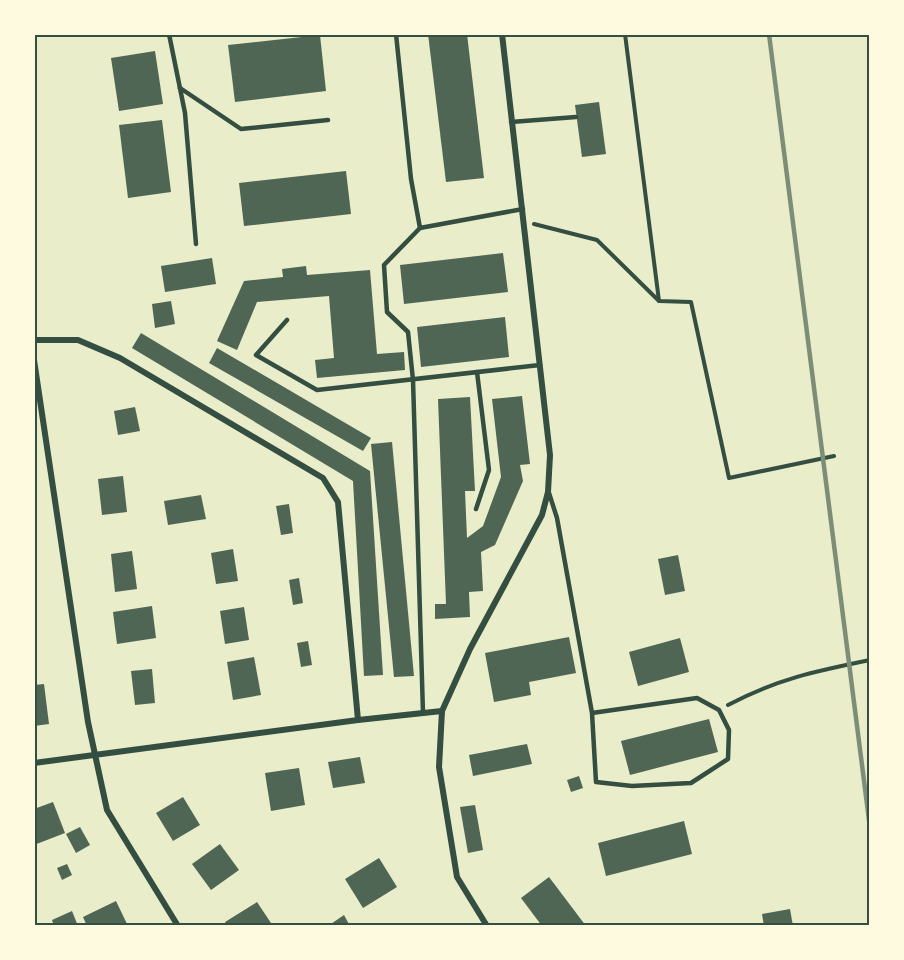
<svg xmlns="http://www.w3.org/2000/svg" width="904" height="960" viewBox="0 0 904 960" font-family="'Golos Text',sans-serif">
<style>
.building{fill:#4f6655}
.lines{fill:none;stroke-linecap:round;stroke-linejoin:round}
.path{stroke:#344e41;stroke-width:4}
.service{stroke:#344e41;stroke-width:4.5}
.minor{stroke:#344e41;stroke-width:6}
.rail{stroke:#7c8e77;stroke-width:4.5}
.neatline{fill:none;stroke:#344e41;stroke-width:2}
</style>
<rect width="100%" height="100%" fill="#e9edc9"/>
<g class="building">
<polygon points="428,34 467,34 484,178 446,182"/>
<polygon points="320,35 326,91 235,102 228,45"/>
<polygon points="155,51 163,104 119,111 111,58"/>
<polygon points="599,102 606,154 582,157 575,105"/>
<polygon points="162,120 171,192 128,198 119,125"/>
<polygon points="346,171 351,214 244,226 239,183"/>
<polygon points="503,253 508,292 404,304 400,265"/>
<polygon points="212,258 216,284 165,292 161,266"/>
<polygon points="306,266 307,275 370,270 377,354 404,352 405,370 317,378 315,360 334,358 329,296 257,302 237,350 217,341 244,281 283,277 282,269"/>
<polygon points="171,301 175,324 155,328 152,304"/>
<polygon points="505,317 509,357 421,367 417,327"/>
<polygon points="141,333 370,471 383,675 364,676 353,481 132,348"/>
<polygon points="217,348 371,438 363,451 209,363"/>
<polygon points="522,396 530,464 520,465 523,481 495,545 481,552 483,591 469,592 470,617 435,619 435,604 446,604 438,399 470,397 475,491 465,491 467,538 483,526 501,477 492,399"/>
<polygon points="135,407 140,431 118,435 114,411"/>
<polygon points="392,442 414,676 394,677 371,444"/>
<polygon points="123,476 127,512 102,515 98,479"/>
<polygon points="201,495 206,519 168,525 164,501"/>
<polygon points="289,504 293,533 281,535 276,506"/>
<polygon points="233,549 238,581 216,584 211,553"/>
<polygon points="132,551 137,589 115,592 111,554"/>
<polygon points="678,555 685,591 665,595 658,559"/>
<polygon points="299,578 303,603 293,605 289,580"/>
<polygon points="152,606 156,638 117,644 113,612"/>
<polygon points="244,607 249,640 225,644 220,611"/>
<polygon points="569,637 576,673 529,682 531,695 494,702 485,653"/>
<polygon points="680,638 689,672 638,686 629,652"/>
<polygon points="308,641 312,665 301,667 297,643"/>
<polygon points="254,657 261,695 233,700 227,662"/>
<polygon points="152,669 155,703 135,705 131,671"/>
<polygon points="44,684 49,724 34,726 34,685"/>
<polygon points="709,719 718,752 630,775 621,741"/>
<polygon points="527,744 532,764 473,776 469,755"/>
<polygon points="360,757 365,783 333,788 328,762"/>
<polygon points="299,768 305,805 271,811 265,773"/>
<polygon points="579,776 583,788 571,792 567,780"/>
<polygon points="183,797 200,825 173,841 156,813"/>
<polygon points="53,802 65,833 34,845 34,809"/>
<polygon points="475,805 483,850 468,853 460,807"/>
<polygon points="684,821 692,854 606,876 598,843"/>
<polygon points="80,827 90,845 76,853 66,834"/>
<polygon points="220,844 239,870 211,890 192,864"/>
<polygon points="379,858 397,887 363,908 345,879"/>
<polygon points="67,864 72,875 62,880 57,868"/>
<polygon points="549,877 586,926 542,926 521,898"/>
<polygon points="116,901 128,926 87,926 83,917"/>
<polygon points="257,902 273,926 227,926 225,922"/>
<polygon points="790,909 793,926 764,926 762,914"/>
<polygon points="72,911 78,926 54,926 52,920"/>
<polygon points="344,915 350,926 328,926"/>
</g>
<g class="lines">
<g class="path">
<polyline points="625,34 659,301"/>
<polyline points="534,224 597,240 659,301 691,302 729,478 834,456"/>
<path d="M728 705C777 679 816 671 870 660"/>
</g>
<g class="service">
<polyline points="169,34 185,113 196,244"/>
<polyline points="396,34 411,179 420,228 523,209"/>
<polyline points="180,88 241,129 328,120"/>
<polyline points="511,122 576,117"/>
<polyline points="420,228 384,265 387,312 408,332 413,380 423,713"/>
<polyline points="287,320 256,355 317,390 540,365"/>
<polyline points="549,493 557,518 592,713 596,782 632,786 691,783 728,759 729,730 719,710 697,698 592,713"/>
<polyline points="476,509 489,470 477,372"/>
</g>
<g class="minor">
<polyline points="34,340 78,340 120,358 323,478 338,502 358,720"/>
<polyline points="34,360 88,722 107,810 178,926"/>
<polyline points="34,763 358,720 442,711"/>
<polyline points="487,926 457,877 439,767 442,711 470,649 542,515 548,492 550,455 502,34"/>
</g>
<polyline class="rail" points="769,34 870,828"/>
</g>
<rect width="904" height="960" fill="none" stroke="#fefae0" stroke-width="72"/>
<rect x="36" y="36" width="832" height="888" class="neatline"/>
</svg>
